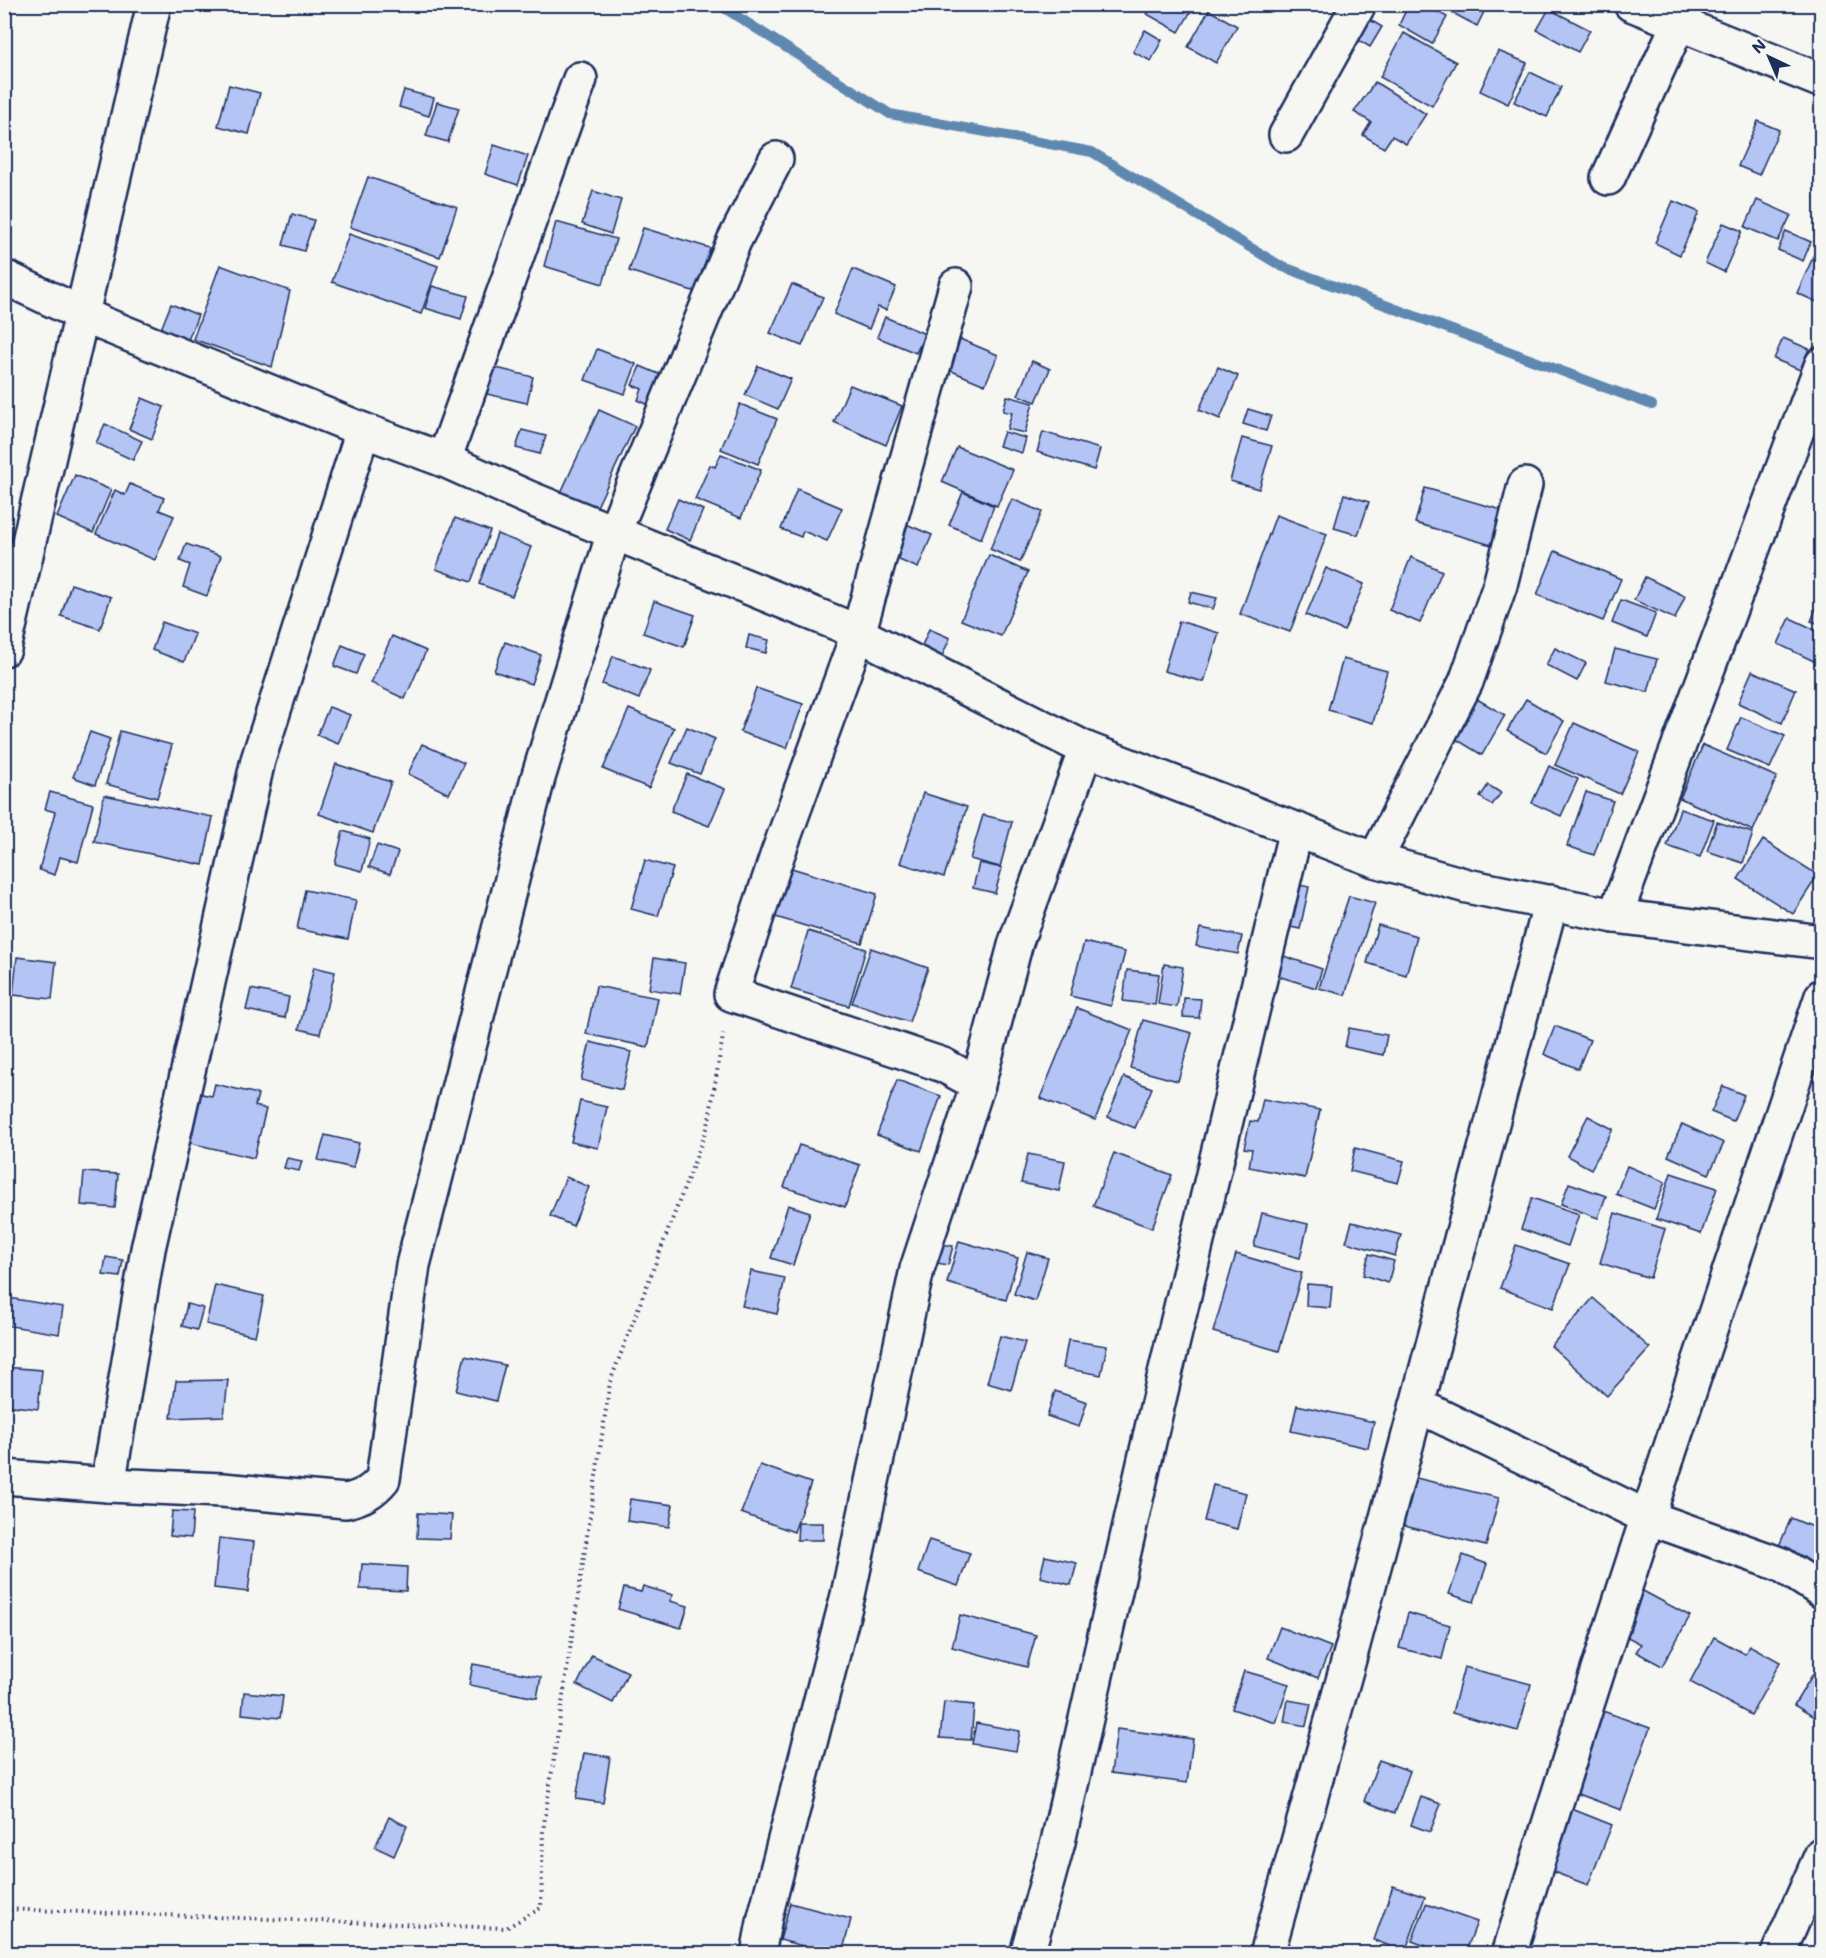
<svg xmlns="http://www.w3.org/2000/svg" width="1826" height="1958" viewBox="0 0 1826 1958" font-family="Mali,sans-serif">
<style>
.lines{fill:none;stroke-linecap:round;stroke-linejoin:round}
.stream{stroke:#5e88b1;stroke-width:10}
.building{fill:#b4c4f4;stroke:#1b2f5e;stroke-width:1.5}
.minor-casing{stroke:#1b2f5e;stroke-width:38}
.path{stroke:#1b2f5e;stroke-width:4;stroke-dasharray:1.5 4.5;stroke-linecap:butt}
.minor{stroke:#f6f6f2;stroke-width:33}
</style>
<rect width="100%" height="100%" fill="#f6f6f2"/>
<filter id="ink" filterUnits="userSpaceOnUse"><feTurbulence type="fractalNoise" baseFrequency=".0167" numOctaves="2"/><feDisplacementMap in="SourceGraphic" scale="12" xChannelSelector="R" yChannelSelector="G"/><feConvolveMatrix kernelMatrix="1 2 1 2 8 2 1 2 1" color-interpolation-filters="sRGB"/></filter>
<g filter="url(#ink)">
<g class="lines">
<polyline class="stream" points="718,4 890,114 1092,152 1281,266 1652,405"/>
</g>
<g class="building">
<polygon points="1152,4 1195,4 1179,32 1147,14"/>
<polygon points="1400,4 1424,4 1447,17 1432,44 1399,25 1407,8"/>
<polygon points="1436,4 1488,4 1477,26"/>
<polygon points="1549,9 1590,30 1578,52 1537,30"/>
<polygon points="1209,10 1237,26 1216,63 1188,47"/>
<polygon points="1357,12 1382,27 1370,47 1345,32"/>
<polygon points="1145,30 1162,40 1151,61 1133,52"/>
<polygon points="1404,33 1456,62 1432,106 1380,77"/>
<polygon points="1498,51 1527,63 1508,104 1480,91"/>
<polygon points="1530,72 1561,87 1547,117 1514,102"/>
<polygon points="1375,82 1426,114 1406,144 1392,136 1384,148 1363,135 1371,122 1354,112"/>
<polygon points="229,85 260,93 249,134 218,126"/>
<polygon points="404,90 434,98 429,116 399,107"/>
<polygon points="437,102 459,108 448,142 426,136"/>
<polygon points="1758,121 1779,130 1759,175 1738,166"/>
<polygon points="494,145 528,156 518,185 485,174"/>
<polygon points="368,177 457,207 440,257 350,227"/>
<polygon points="593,191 621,200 611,234 582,224"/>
<polygon points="1757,200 1791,215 1778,241 1745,227"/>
<polygon points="1673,201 1699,212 1680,255 1655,243"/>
<polygon points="292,214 314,220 304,251 283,245"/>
<polygon points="556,222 616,239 603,284 544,266"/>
<polygon points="1723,223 1742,231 1724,272 1705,263"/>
<polygon points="643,228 710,248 696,292 629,271"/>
<polygon points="1786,231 1811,242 1803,261 1778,250"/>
<polygon points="349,234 438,266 421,314 332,282"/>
<polygon points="1818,246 1822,248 1822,292 1817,302 1797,293"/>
<polygon points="220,265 290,291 272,367 193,339"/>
<polygon points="853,269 896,287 886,310 878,307 869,329 834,314"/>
<polygon points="792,284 823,297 802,346 770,333"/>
<polygon points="432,286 468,296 461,319 425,308"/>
<polygon points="171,304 198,315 188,340 161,329"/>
<polygon points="885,317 925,334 916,353 877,337"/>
<polygon points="1783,338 1809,349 1800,370 1774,359"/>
<polygon points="960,339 998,355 985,385 947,369"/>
<polygon points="597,349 636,364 625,394 585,380"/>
<polygon points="1032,361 1050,369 1036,402 1018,395"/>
<polygon points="488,366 533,377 527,403 482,393"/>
<polygon points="640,366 666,377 653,407 638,400 642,389 632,385"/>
<polygon points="758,366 791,379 778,409 745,395"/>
<polygon points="1218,367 1238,376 1220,419 1199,410"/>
<polygon points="850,385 902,406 886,445 834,422"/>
<polygon points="1007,396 1033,403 1025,433 1007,429 1012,413 1003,411"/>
<polygon points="142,398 164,407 152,439 129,429"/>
<polygon points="740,404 777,419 758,464 721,449"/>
<polygon points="1248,409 1271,416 1266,431 1243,424"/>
<polygon points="599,410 635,426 594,513 559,497"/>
<polygon points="105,424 142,441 133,460 96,443"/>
<polygon points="522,430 546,436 540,454 516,448"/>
<polygon points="1004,432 1026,438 1022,453 999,446"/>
<polygon points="1043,432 1100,449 1094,470 1037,452"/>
<polygon points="1242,438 1272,446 1259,489 1230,481"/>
<polygon points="957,447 1013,470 997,506 942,482"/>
<polygon points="721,454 761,470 741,518 695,499 710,465 715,467"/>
<polygon points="75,475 111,490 93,533 57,517"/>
<polygon points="130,484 164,498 159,510 174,516 155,560 96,534 115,490 125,495"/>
<polygon points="1425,488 1505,511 1495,546 1415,523"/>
<polygon points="797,489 842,508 827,541 803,531 801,537 781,529"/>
<polygon points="963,492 994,506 981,539 949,525"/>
<polygon points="1344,494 1369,502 1358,535 1334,528"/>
<polygon points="678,499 703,510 690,540 665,529"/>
<polygon points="1012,499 1042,512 1020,562 990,549"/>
<polygon points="1276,515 1327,534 1290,632 1240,614"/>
<polygon points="455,518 490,531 471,582 436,569"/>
<polygon points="899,521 932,535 918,568 885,554"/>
<polygon points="497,534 531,547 512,596 479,584"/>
<polygon points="186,544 221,556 207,596 183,587 190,565 180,561"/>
<polygon points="1555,551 1621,579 1603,621 1537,595"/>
<polygon points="989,555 1028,572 1001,636 961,620"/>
<polygon points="1411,557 1442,571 1420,623 1389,610"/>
<polygon points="1326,568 1364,584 1344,631 1306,615"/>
<polygon points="1645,577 1685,596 1675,619 1634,600"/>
<polygon points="71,584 111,597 100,629 61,616"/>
<polygon points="1191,592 1217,598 1213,609 1188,602"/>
<polygon points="1822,596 1822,625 1811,621"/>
<polygon points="1621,600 1656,613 1647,637 1612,623"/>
<polygon points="654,601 695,615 684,647 643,633"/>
<polygon points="1790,618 1822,633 1820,664 1778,644"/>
<polygon points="1179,621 1219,633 1204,682 1164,671"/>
<polygon points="162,622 195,634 184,662 152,650"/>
<polygon points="929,629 950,638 936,670 916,660"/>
<polygon points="749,635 769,640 766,653 746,648"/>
<polygon points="392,636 426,651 405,699 371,683"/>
<polygon points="505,642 541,655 531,684 494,671"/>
<polygon points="342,645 364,654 356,674 334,666"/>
<polygon points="1555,648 1586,663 1577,681 1546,665"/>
<polygon points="1615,649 1657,659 1648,692 1606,681"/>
<polygon points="613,656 650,670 639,699 602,684"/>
<polygon points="1343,659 1387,671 1373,723 1328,710"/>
<polygon points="1752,671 1796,690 1782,723 1738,703"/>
<polygon points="756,688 803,704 787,748 740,732"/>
<polygon points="1468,694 1505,715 1482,755 1446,733"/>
<polygon points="1526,699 1564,721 1546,753 1507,731"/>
<polygon points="329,707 350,715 338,744 317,735"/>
<polygon points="629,709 674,728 649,788 603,769"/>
<polygon points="1741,717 1785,736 1770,768 1727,750"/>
<polygon points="1574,723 1639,752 1620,794 1555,765"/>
<polygon points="687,727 715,739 700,774 671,763"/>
<polygon points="120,731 172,745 157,798 106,784"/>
<polygon points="90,732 110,739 95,785 73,777"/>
<polygon points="422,744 464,763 449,794 408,774"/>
<polygon points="1703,745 1777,777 1753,831 1680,798"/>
<polygon points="336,764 391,782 373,833 319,814"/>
<polygon points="1549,766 1578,779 1561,816 1532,803"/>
<polygon points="687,774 725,789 709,826 671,811"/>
<polygon points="1488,785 1501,793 1492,805 1480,797"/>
<polygon points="50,792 93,804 78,862 60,857 55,875 39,870 55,812 45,809"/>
<polygon points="1586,792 1613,801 1594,855 1567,846"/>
<polygon points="923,793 967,807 944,877 900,863"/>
<polygon points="104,795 213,817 203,865 94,842"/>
<polygon points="1680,809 1714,820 1700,857 1667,846"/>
<polygon points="983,815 1012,822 1000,867 970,859"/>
<polygon points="1717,822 1753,833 1743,863 1707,851"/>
<polygon points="343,831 370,839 362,871 335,864"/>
<polygon points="1763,840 1818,875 1793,914 1738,879"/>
<polygon points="377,845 398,852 390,874 369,867"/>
<polygon points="645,860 673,868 658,916 631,909"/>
<polygon points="979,863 1002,868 995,893 973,888"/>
<polygon points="785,866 877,894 862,943 769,915"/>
<polygon points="1290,883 1309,887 1300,929 1281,925"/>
<polygon points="305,890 356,900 348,939 297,929"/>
<polygon points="1349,896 1375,903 1345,995 1319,988"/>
<polygon points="1378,925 1417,936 1406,975 1367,963"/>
<polygon points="1200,928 1242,936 1238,954 1196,946"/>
<polygon points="808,931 866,949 849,1006 791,989"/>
<polygon points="1084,942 1125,952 1111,1006 1070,996"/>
<polygon points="871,948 928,968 909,1022 852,1003"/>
<polygon points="1272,952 1322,969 1316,988 1265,972"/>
<polygon points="17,957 56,962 52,999 13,995"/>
<polygon points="654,958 685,963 680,994 649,989"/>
<polygon points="1164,964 1183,967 1177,1007 1158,1004"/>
<polygon points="314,967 335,972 320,1034 299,1029"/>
<polygon points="1127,970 1159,974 1155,1005 1123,1001"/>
<polygon points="596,986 658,998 648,1047 586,1034"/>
<polygon points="251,989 289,997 285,1018 246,1010"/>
<polygon points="1184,998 1201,999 1199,1018 1183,1017"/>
<polygon points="1077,1008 1132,1030 1095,1120 1040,1098"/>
<polygon points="1143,1020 1192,1033 1178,1081 1130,1068"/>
<polygon points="1555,1026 1590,1040 1578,1069 1544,1054"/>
<polygon points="1349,1028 1387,1035 1383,1055 1345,1047"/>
<polygon points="590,1042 631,1052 622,1090 581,1080"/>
<polygon points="1124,1077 1152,1088 1135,1128 1108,1117"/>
<polygon points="897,1080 941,1096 921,1151 877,1135"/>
<polygon points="215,1084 258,1094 255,1106 266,1109 254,1158 186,1142 197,1093 212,1096"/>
<polygon points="1723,1086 1744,1095 1733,1121 1711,1112"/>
<polygon points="1263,1099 1320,1110 1305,1178 1249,1167 1252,1149 1244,1148 1250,1121 1258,1122"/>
<polygon points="580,1101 607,1107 598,1148 571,1142"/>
<polygon points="1588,1116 1613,1129 1591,1169 1567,1156"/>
<polygon points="1682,1124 1724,1143 1709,1174 1668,1156"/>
<polygon points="325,1135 359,1143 353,1168 318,1160"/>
<polygon points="799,1145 860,1165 845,1207 784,1187"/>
<polygon points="1355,1148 1404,1161 1398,1183 1350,1171"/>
<polygon points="1114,1153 1172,1175 1152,1228 1093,1206"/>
<polygon points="1028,1154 1065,1161 1059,1191 1021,1183"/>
<polygon points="287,1158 302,1161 299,1171 284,1168"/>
<polygon points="1627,1166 1665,1182 1654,1209 1616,1194"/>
<polygon points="84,1172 118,1174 115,1208 81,1205"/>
<polygon points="1671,1173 1717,1188 1701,1234 1656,1219"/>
<polygon points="566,1177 589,1187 573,1226 550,1216"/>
<polygon points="1569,1183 1606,1196 1598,1218 1561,1204"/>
<polygon points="1532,1198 1579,1214 1568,1246 1521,1229"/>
<polygon points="788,1205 810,1212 793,1265 771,1258"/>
<polygon points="1262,1213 1308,1224 1300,1258 1254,1246"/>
<polygon points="1615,1213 1665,1229 1650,1278 1600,1263"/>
<polygon points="1352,1222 1401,1235 1395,1256 1346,1242"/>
<polygon points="959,1241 1018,1258 1006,1300 947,1283"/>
<polygon points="936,1243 953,1246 948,1265 931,1262"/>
<polygon points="1516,1245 1570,1264 1553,1308 1500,1288"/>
<polygon points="1027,1252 1048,1258 1035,1301 1014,1294"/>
<polygon points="1236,1254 1302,1273 1279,1351 1213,1332"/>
<polygon points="1369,1254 1394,1261 1388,1283 1363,1275"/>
<polygon points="106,1257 123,1260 120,1277 103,1275"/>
<polygon points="751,1271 785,1278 777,1314 742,1306"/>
<polygon points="1307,1284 1332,1286 1330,1308 1306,1306"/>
<polygon points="215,1285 264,1296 255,1336 206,1324"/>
<polygon points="9,1298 63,1307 59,1334 4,1325"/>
<polygon points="1593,1298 1650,1348 1607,1396 1551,1346"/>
<polygon points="187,1304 203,1308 197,1330 182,1326"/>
<polygon points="1000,1336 1025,1342 1011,1390 987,1383"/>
<polygon points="1068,1340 1107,1346 1101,1375 1063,1368"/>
<polygon points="465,1356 505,1365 496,1401 456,1391"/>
<polygon points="4,1367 42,1370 38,1409 4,1405"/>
<polygon points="228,1380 224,1416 171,1418 176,1381"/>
<polygon points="1055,1391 1087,1402 1079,1427 1047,1416"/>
<polygon points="1297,1405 1374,1422 1368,1448 1291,1431"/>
<polygon points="760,1465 811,1483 794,1532 741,1513"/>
<polygon points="1408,1476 1499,1498 1486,1546 1396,1524"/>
<polygon points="1213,1485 1246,1493 1237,1529 1204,1521"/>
<polygon points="630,1499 673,1505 669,1527 627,1521"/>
<polygon points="172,1511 193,1512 191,1538 170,1536"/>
<polygon points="418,1513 452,1515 450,1539 417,1538"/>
<polygon points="1791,1518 1822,1531 1820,1572 1776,1553"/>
<polygon points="798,1523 823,1523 823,1540 797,1540"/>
<polygon points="219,1538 254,1542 248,1592 214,1588"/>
<polygon points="929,1540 970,1553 958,1586 918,1572"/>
<polygon points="1463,1555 1487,1564 1474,1602 1449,1594"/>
<polygon points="1045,1556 1077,1563 1071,1585 1040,1577"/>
<polygon points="362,1564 407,1567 406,1591 360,1589"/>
<polygon points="643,1586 673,1595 670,1601 688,1606 681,1628 618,1609 624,1588 641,1592"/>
<polygon points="1643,1591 1690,1616 1662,1666 1636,1652 1641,1644 1620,1633 1637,1596 1639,1598"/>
<polygon points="1408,1613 1450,1625 1442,1659 1399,1648"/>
<polygon points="960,1615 1036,1635 1027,1667 952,1647"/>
<polygon points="1280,1627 1331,1647 1318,1678 1268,1658"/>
<polygon points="1714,1637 1745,1654 1749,1645 1780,1662 1751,1715 1690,1682"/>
<polygon points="592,1655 628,1672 613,1703 577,1685"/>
<polygon points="1822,1659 1822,1722 1794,1705"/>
<polygon points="473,1664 541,1677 537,1698 469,1685"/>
<polygon points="1464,1667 1531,1684 1518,1731 1452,1713"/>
<polygon points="1244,1671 1289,1684 1276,1723 1232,1709"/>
<polygon points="244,1692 283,1696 280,1718 242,1714"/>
<polygon points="1288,1700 1311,1704 1306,1726 1284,1722"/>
<polygon points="944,1702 974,1705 971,1740 940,1738"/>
<polygon points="1600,1710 1650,1728 1621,1810 1565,1789"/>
<polygon points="976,1723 1020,1731 1016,1751 972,1744"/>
<polygon points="1117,1729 1193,1739 1187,1783 1111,1773"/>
<polygon points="584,1753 610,1757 603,1803 576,1799"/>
<polygon points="1379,1760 1410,1771 1395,1813 1364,1801"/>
<polygon points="1421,1797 1441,1804 1430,1832 1411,1825"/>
<polygon points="1572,1809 1612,1825 1588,1885 1548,1870"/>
<polygon points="389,1817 407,1826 394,1856 375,1847"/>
<polygon points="1393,1886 1425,1897 1405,1952 1374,1940"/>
<polygon points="790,1903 851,1919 842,1954 833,1954 780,1940"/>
<polygon points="1426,1904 1477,1922 1465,1954 1447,1954 1412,1941"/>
</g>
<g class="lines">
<g class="minor-casing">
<g id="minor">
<polyline points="1631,4 1822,81"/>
<polyline points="1286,135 1359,4"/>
<polyline points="1608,178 1687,5"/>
<polyline points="4,277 101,323 363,430 444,460 529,498 841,625 1086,749 1375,860 1467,886 1615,916 1822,942"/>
<polyline points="956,286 858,634 777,856 731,994 943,1065 978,1084"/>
<polyline points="444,460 580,79"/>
<polyline points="4,649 154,4"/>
<polyline points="1375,860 1466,682 1500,585 1525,485"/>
<polyline points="1615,916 1822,364"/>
<polyline points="1417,1405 1647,1517 1782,1565 1822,1591"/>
<path d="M4 1477 108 1485 222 1490 346 1501C363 1497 372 1492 383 1479L413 1265 538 778 614 532 734 241 776 159"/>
<polyline points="108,1485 148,1249 258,760 363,430"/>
<polyline points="758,1954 765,1917 848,1595 917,1269 978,1084 1016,942 1086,749"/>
<polyline points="1027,1954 1058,1842 1153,1424 1296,829"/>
<polyline points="1267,1954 1353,1645 1551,902"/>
<path d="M1509 1954C1607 1632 1715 1314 1822 996"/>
<polyline points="1778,1954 1822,1854"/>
</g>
</g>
<polyline class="path" points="4,1909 506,1928 541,1908 543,1831 610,1382 708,1126 724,1030"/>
<use href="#minor" class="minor"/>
</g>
</g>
<rect width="1826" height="1958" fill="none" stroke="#f6f6f2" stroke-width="24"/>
<rect x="12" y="12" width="1802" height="1934" fill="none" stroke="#1b2f5e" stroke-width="2" filter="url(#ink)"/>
<g transform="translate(1769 57) rotate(316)" stroke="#f6f6f2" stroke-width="4.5" paint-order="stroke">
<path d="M0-4.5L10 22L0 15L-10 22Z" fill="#1b2f5e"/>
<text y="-9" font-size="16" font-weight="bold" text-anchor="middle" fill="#1b2f5e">N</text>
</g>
</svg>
